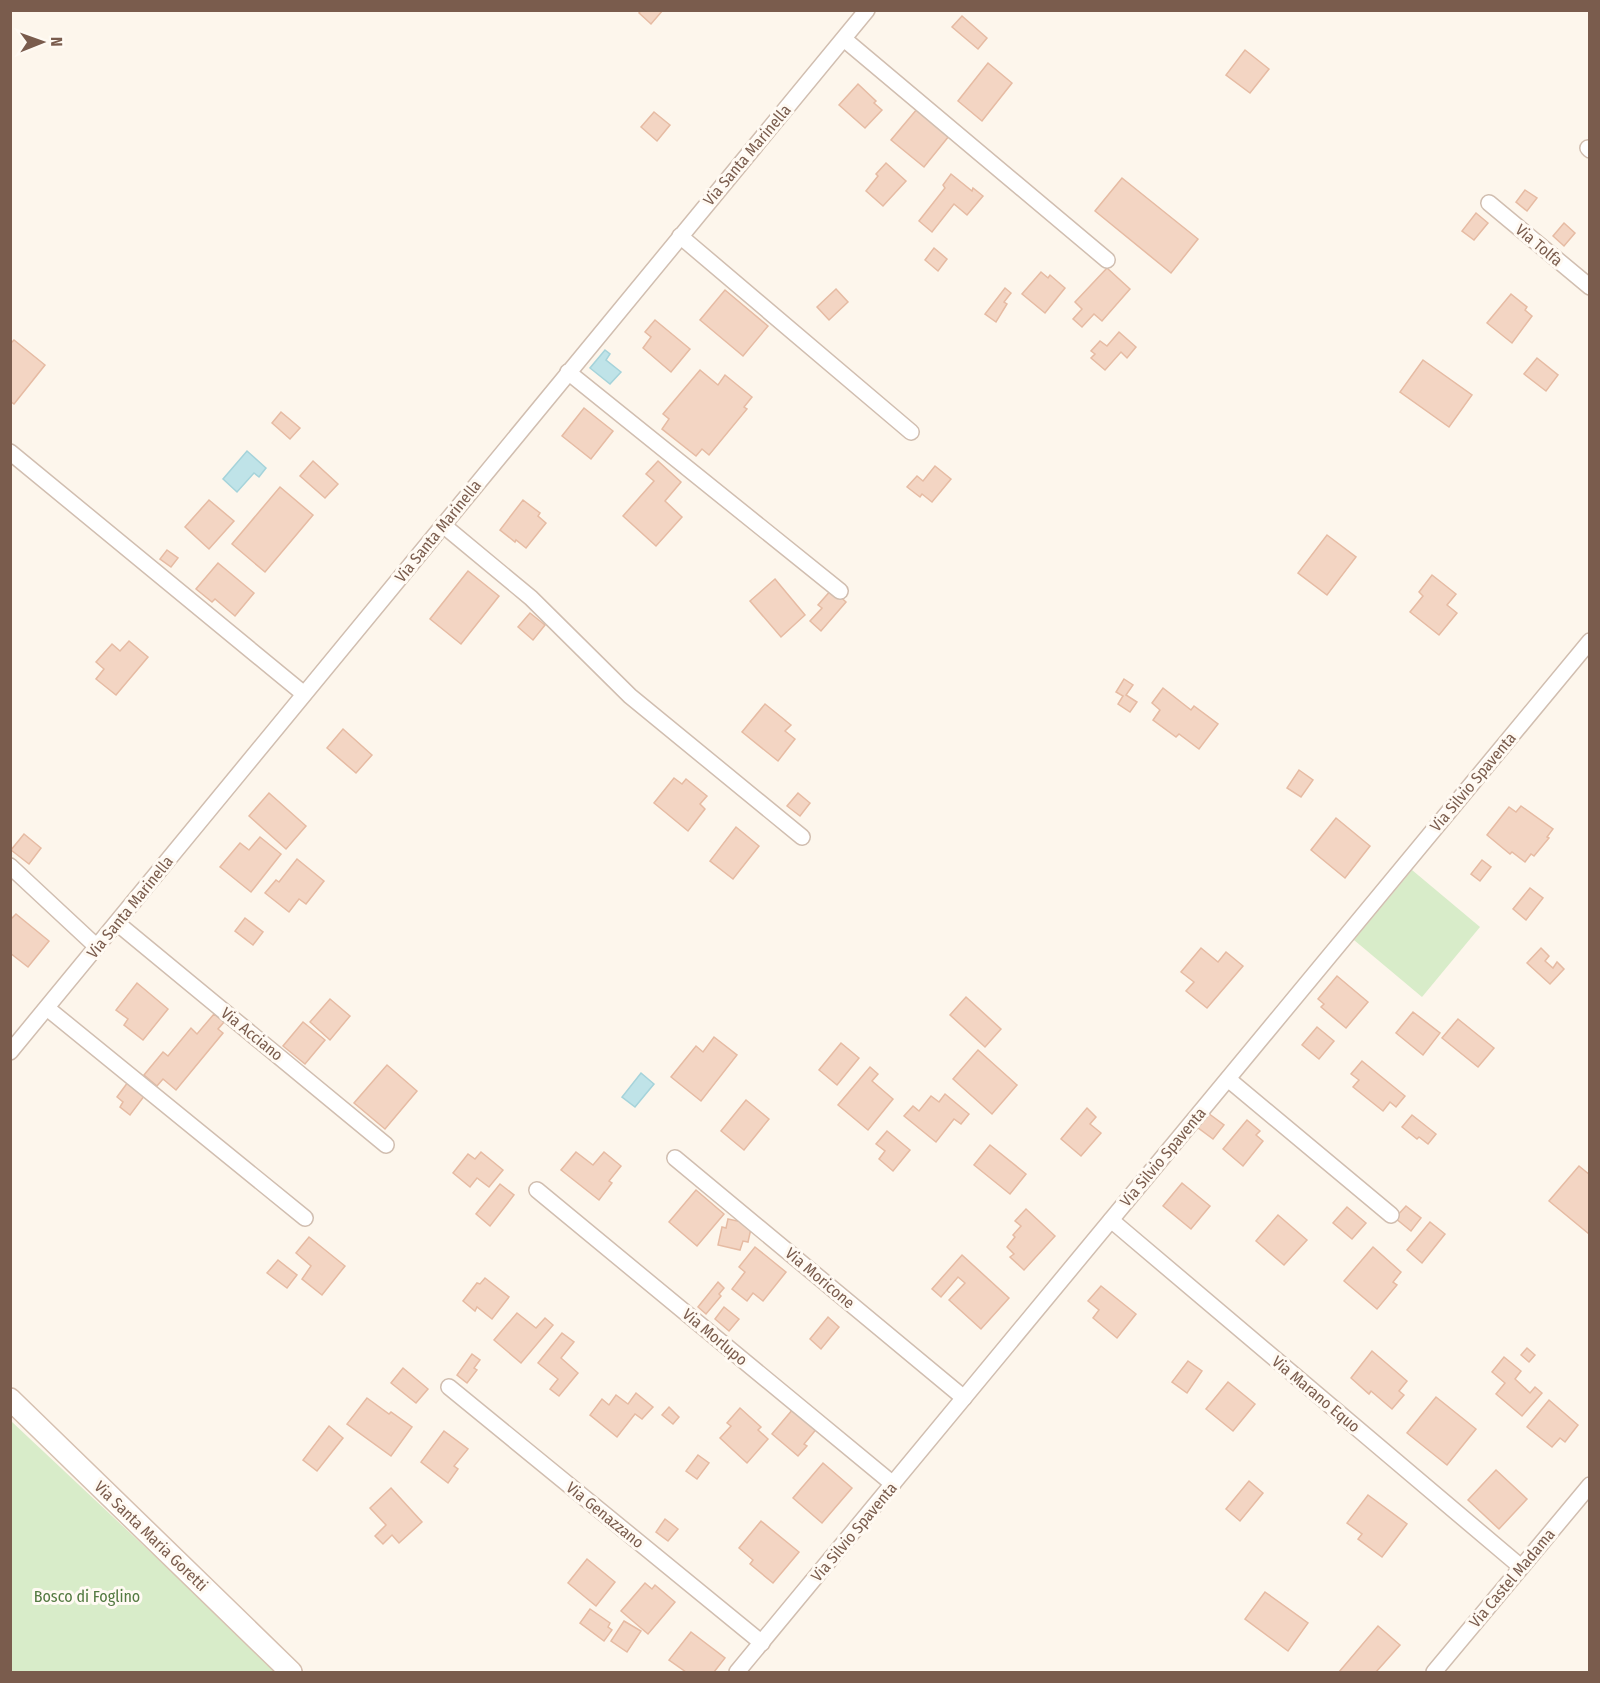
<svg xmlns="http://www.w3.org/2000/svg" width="1600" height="1683" viewBox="0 0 1600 1683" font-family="'Fira Sans Condensed',sans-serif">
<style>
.green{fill:#d8ecc9}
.water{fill:#bfe3e8;stroke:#a5d3da;stroke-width:1.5}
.building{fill:#f3d5c3;stroke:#e6bba3;stroke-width:1.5}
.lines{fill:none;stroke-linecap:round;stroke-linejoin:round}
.street-casing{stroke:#d1beb0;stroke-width:18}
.secondary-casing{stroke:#d6c0b0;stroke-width:24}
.street{stroke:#fff;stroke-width:15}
.secondary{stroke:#fff;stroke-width:21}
.labels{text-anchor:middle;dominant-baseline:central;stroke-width:6;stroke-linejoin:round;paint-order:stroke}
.street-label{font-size:16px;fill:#7a5c4d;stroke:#fffaf3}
.park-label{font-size:16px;fill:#537a41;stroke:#fffaf3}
</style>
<rect width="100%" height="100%" fill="#fdf6ec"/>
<g class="green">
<polygon points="1412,870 1480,927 1422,997 1354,940"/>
<polygon points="11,1421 278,1672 11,1672"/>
</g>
<g class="water">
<polygon points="605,350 610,354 606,360 621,372 610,384 590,368"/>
<polygon points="247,451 266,468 259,477 254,473 237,492 223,479"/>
<polygon points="641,1073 654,1084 635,1107 622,1097"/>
</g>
<g class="building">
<polygon points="641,10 663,10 651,24 639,13"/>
<polygon points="962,16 987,38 978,49 952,27"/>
<polygon points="1245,50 1269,69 1250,93 1226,75"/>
<polygon points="988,63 1012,83 982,121 958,101"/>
<polygon points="858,84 876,101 874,103 882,110 865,128 839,105"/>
<polygon points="917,109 949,136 924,167 891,140"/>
<polygon points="654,112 670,125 657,141 641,127"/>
<polygon points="886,163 906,181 883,206 866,191 878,176 876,174"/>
<polygon points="951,174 972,191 973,188 983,196 967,215 954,204 932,232 919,221 945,188 943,185"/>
<polygon points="1122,178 1198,239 1171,273 1095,211"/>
<polygon points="1525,190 1537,198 1527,211 1516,202"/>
<polygon points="1476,213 1488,223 1474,240 1462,231"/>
<polygon points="1564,223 1575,233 1564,246 1553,236"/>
<polygon points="934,248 947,259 938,271 925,260"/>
<polygon points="1107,268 1130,289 1102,321 1094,314 1082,327 1073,319 1082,309 1075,302"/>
<polygon points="1041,272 1048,278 1050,275 1065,288 1045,313 1022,294"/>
<polygon points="1005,288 1011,293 1004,302 1007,304 996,322 985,314"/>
<polygon points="836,289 848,302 829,320 817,307"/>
<polygon points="725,290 768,326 743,356 700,320"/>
<polygon points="1511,294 1527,307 1525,310 1532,316 1512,343 1487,323"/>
<polygon points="655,320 690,349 671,372 643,348 651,337 645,332"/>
<polygon points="1119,332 1136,347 1127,358 1121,352 1105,370 1091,358 1095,354 1091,351 1100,341 1107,346"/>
<polygon points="14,340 45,365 14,404 10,401 10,344"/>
<polygon points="1537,358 1558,375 1546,391 1524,374"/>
<polygon points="1423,360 1472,395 1449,427 1400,392"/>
<polygon points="700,370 718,385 725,375 752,397 744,407 747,409 709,455 702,449 696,456 662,429 669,419 663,414"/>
<polygon points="584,408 613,431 591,459 562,436"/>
<polygon points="281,412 300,428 290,439 272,423"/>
<polygon points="313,461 338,484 325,498 300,476"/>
<polygon points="658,461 681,482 665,501 682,517 656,546 623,516 654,481 646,474"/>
<polygon points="935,466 951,479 932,502 922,494 920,497 907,487 917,476 923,481"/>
<polygon points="280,487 313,515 265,572 232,544"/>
<polygon points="209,500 234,521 209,549 185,527"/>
<polygon points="523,500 540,513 538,516 546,523 526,548 516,540 515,542 500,530"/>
<polygon points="1327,535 1356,557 1327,595 1298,573"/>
<polygon points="167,550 178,558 171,567 160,559"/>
<polygon points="218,563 254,593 235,616 215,599 212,602 196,589"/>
<polygon points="468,571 499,596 461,644 430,619"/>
<polygon points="1432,575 1456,594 1447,605 1457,613 1439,635 1410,612 1423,596 1419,592"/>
<polygon points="775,579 805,615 781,637 750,601"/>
<polygon points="832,589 846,602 821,631 810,621 822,608 818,605"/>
<polygon points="530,613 545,625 533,640 518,627"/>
<polygon points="129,641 148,657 116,695 96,679 104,669 96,662 112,644 120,651"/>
<polygon points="1124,679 1133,685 1126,695 1137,702 1130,712 1118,704 1123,696 1116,692"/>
<polygon points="1163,688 1191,710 1194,706 1218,724 1199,749 1179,734 1176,737 1153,720 1160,710 1152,703"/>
<polygon points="765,704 791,725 785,731 795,739 778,761 742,732"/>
<polygon points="343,729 372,755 356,773 327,748"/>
<polygon points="1299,770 1313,780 1301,797 1287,788"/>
<polygon points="674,778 682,784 686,779 707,796 700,804 705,809 688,831 654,803"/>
<polygon points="269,793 306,826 286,849 249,816"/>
<polygon points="798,793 810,803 800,816 787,806"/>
<polygon points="1521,806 1553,829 1547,837 1549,838 1534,856 1531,854 1525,862 1512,852 1510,854 1487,835 1509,807 1516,812"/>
<polygon points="1336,818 1370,846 1345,878 1311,850"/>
<polygon points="736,827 759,846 733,879 710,861"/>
<polygon points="24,834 41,848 29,864 11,850"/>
<polygon points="260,837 281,854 251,892 220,867 240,843 249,850"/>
<polygon points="297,859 324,881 306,904 299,899 289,912 265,893 276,880 279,882"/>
<polygon points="1482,860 1491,867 1480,881 1471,874"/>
<polygon points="1530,888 1543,898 1526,920 1513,909"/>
<polygon points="16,914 49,941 28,967 10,953 10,920"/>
<polygon points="245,918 263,932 253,945 235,931"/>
<polygon points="1201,948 1218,962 1226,952 1243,966 1207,1008 1186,991 1194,982 1181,972"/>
<polygon points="1541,948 1549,956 1545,961 1553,968 1557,962 1564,969 1550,984 1527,963"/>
<polygon points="1337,976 1368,1002 1346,1028 1321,1007 1324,1004 1318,999"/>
<polygon points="137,983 168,1009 143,1040 124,1025 128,1019 116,1010"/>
<polygon points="966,997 1001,1029 985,1047 950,1015"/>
<polygon points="330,999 350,1016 330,1040 310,1022"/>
<polygon points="1413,1012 1440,1033 1423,1055 1396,1033"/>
<polygon points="214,1014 224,1022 218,1029 223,1033 176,1090 163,1079 157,1086 144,1075 163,1052 168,1056 191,1028 197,1034"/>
<polygon points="1458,1019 1494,1048 1478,1067 1442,1038"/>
<polygon points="303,1022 325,1040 305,1064 283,1046"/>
<polygon points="1317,1027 1334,1041 1319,1059 1302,1045"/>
<polygon points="714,1037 737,1055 701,1101 671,1077 696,1046 703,1052"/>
<polygon points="841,1043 859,1058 837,1085 819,1070"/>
<polygon points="978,1050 1017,1085 992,1114 953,1079"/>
<polygon points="1362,1061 1405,1096 1396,1107 1390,1102 1383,1111 1353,1087 1359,1080 1351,1074"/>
<polygon points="387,1065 417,1091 385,1129 354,1103"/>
<polygon points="870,1067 878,1074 872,1081 893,1099 868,1130 838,1105"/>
<polygon points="128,1082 145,1095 130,1115 120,1107 123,1102 117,1097"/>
<polygon points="945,1094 969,1114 961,1124 954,1119 936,1142 904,1116 913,1106 919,1111 931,1096 939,1102"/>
<polygon points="746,1100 769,1119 744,1150 721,1131"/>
<polygon points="1087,1108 1096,1117 1090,1124 1101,1133 1081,1156 1061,1139"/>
<polygon points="1208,1113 1224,1125 1213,1139 1197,1127"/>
<polygon points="1412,1115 1436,1134 1428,1144 1419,1137 1417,1139 1402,1127"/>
<polygon points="1247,1120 1260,1131 1256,1135 1263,1141 1243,1166 1223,1149"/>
<polygon points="887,1131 910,1150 893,1171 879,1159 885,1151 876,1144"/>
<polygon points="990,1145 1026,1174 1010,1194 974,1165"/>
<polygon points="481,1152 503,1170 489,1187 477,1178 470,1187 453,1173 468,1154 475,1159"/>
<polygon points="576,1152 593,1165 604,1152 621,1166 609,1181 612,1183 599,1200 561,1170"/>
<polygon points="1579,1166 1590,1175 1589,1234 1549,1201"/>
<polygon points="1182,1183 1210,1206 1191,1229 1163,1206"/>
<polygon points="500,1184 514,1195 490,1226 476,1214"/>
<polygon points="696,1190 724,1214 697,1246 669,1222"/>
<polygon points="1406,1206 1421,1218 1411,1231 1395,1218"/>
<polygon points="1347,1207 1366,1223 1352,1239 1333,1223"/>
<polygon points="1026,1209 1055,1236 1024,1270 1010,1257 1014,1254 1007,1247 1015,1237 1013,1235 1021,1226 1015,1221"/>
<polygon points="1278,1215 1307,1240 1284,1265 1256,1241"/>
<polygon points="728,1219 752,1224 748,1242 743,1241 740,1250 718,1245 722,1227 726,1228"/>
<polygon points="1430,1222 1445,1234 1422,1263 1407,1250"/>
<polygon points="309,1237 345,1266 322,1295 302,1279 311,1266 296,1253"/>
<polygon points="755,1247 786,1272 763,1301 753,1293 747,1301 732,1289 745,1272 739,1267"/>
<polygon points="1373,1247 1401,1272 1393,1282 1397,1285 1377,1309 1344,1281"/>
<polygon points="962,1255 1009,1298 981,1329 949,1300 965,1283 958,1277 941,1297 932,1289"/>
<polygon points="278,1260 297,1275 287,1288 267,1273"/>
<polygon points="485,1278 509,1297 492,1319 477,1307 475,1311 463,1301 477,1283 480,1284"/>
<polygon points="718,1282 724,1288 719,1294 721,1296 706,1314 698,1307"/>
<polygon points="1101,1286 1136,1314 1117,1338 1093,1318 1099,1310 1088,1301"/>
<polygon points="724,1307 739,1319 729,1331 715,1319"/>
<polygon points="517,1313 536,1328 545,1318 553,1325 521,1363 494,1340"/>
<polygon points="828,1317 839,1327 821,1349 810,1339"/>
<polygon points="562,1333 574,1342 561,1358 578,1373 559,1396 550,1389 558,1379 538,1363"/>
<polygon points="1527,1348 1535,1355 1529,1362 1521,1355"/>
<polygon points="1372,1351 1407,1381 1399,1391 1404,1395 1392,1409 1371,1391 1369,1394 1351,1378"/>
<polygon points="472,1354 480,1360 474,1368 477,1370 467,1383 457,1375"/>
<polygon points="1504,1357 1521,1371 1515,1379 1530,1393 1535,1387 1542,1393 1522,1416 1496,1394 1505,1383 1492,1372"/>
<polygon points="1188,1361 1202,1371 1187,1393 1172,1382"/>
<polygon points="403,1368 428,1389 416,1403 391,1383"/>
<polygon points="1228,1382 1255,1404 1233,1431 1206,1409"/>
<polygon points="636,1393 653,1407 642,1419 635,1414 617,1437 590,1415 602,1399 609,1405 616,1395 628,1404"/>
<polygon points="1436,1397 1476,1429 1447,1465 1407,1433"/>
<polygon points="367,1398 389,1414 391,1412 412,1427 391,1456 347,1424"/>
<polygon points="1549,1400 1578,1425 1565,1442 1560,1438 1552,1447 1527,1427"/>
<polygon points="669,1407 679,1417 673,1424 662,1415"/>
<polygon points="740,1408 761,1427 758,1430 768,1439 747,1463 720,1438 731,1426 727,1423"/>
<polygon points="793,1409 819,1426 804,1444 807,1446 798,1456 772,1434"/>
<polygon points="329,1426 343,1438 317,1471 303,1460"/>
<polygon points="444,1431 468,1449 454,1466 458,1469 448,1483 421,1462"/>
<polygon points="698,1455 709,1463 697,1479 686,1471"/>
<polygon points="823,1463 852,1488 822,1523 793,1498"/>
<polygon points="1496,1470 1527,1499 1499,1529 1468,1500"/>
<polygon points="1249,1481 1263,1493 1240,1521 1226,1509"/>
<polygon points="391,1488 422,1522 399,1543 392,1535 383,1544 375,1536 386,1525 370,1508"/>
<polygon points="1368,1495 1407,1524 1382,1557 1358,1539 1362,1534 1347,1523"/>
<polygon points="665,1519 678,1529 668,1541 656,1532"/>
<polygon points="761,1521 799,1552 773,1583 750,1564 753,1560 739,1548"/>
<polygon points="587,1559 615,1582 596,1606 568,1583"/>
<polygon points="645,1583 652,1589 655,1585 675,1602 648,1634 621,1611"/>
<polygon points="1265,1592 1308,1623 1288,1651 1245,1619"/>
<polygon points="590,1609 610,1623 608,1627 612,1630 604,1641 580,1623"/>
<polygon points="624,1621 641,1631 627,1652 611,1641"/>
<polygon points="1378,1626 1400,1645 1376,1672 1339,1672"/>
<polygon points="691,1632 725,1658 714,1672 686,1672 669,1660"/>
</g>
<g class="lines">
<g class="street-casing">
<g id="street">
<polyline points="844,39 1107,260"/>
<polyline points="1588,148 1590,150"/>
<polyline points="1489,203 1590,287"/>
<polyline points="680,236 911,432"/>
<polyline points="568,372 840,591"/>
<polyline points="10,452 304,694"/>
<polyline points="443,525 531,598 630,696 802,837"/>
<polyline points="10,866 97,947"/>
<polyline points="117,923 386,1145"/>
<polyline points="47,1008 305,1218"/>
<polyline points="10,1052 867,10"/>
<polyline points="1228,1079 1391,1215"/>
<polyline points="675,1158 964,1398"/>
<polyline points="537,1190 893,1484"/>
<polyline points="1111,1220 1521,1567"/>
<polyline points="449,1387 762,1643"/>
<polyline points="737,1672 1590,641"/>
<polyline points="1434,1672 1590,1485"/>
</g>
</g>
<g class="secondary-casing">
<polyline id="secondary" points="10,1399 291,1672"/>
</g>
<use href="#street" class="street"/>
<use href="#secondary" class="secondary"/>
</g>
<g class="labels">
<g class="street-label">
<text transform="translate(747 155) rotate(-50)">Via Santa Marinella</text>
<text transform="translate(1539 245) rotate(40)">Via Tolfa</text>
<text transform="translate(438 531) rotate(-51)">Via Santa Marinella</text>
<text transform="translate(1473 782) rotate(-50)">Via Silvio Spaventa</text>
<text transform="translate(130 907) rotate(-51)">Via Santa Marinella</text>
<text transform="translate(252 1034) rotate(39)">Via Acciano</text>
<text transform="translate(1163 1157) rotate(-50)">Via Silvio Spaventa</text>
<text transform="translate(820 1278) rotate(40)">Via Moricone</text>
<text transform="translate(715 1337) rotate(40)">Via Morlupo</text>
<text transform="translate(1316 1394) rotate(40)">Via Marano Equo</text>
<text transform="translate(605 1515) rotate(39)">Via Genazzano</text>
<text transform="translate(854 1532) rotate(-50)">Via Silvio Spaventa</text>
<text transform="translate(151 1536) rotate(44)">Via Santa Maria Goretti</text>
<text transform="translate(1512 1578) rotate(-50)">Via Castel Madama</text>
</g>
<g class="park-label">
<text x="87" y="1596">Bosco di Foglino</text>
</g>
</g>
<rect width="1600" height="1683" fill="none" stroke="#7a5c4d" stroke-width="24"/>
<g transform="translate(42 42) rotate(89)" stroke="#fffaf3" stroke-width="4.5" paint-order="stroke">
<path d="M0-4.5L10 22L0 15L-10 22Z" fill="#7a5c4d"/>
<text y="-9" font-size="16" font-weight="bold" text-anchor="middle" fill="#7a5c4d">N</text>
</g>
</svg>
